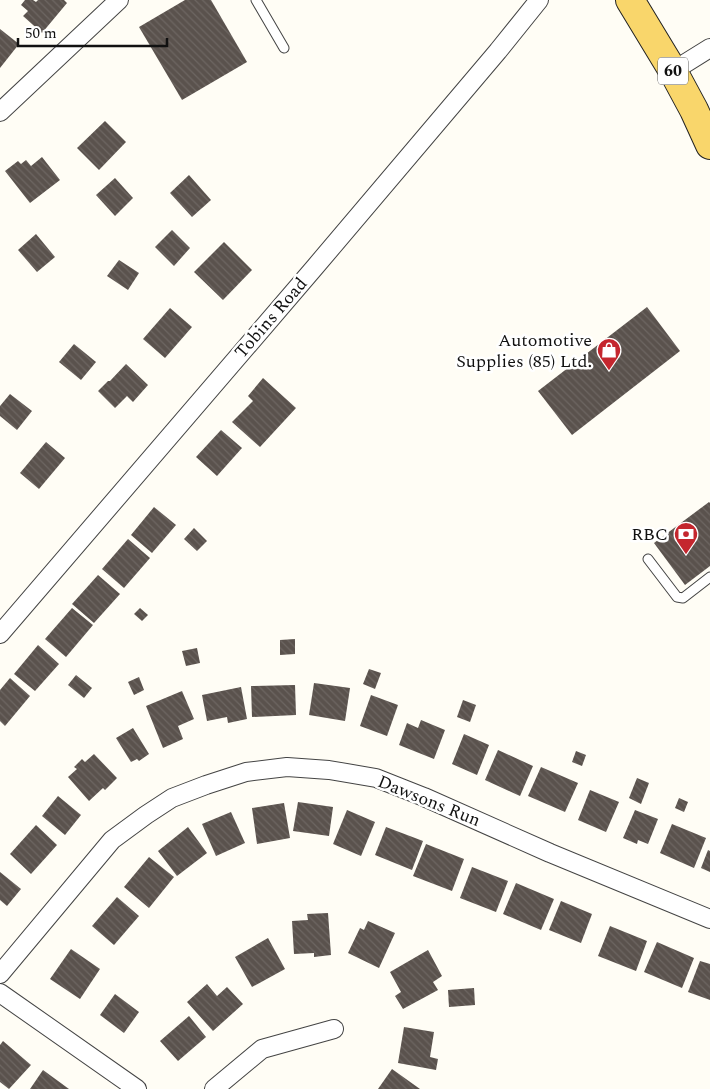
<svg xmlns="http://www.w3.org/2000/svg" width="710" height="1089" viewBox="0 0 710 1089" font-family="Spectral,serif">
<style>
.building{fill:url(#building-back-hatch)}
.lines{fill:none;stroke-linecap:round;stroke-linejoin:round}
.service-casing{stroke:#444;stroke-width:11}
.minor-casing{stroke:#444;stroke-width:20}
.primary-casing{stroke:#222;stroke-width:30}
.service{stroke:#fff;stroke-width:9}
.minor{stroke:#fff;stroke-width:18}
.primary{stroke:#f9d66b;stroke-width:28}
.labels{text-anchor:middle;dominant-baseline:central;stroke-width:5;stroke-linejoin:round;paint-order:stroke}
.shield{fill:#fff;stroke:#585858;stroke-width:1}
.shield-label{font-size:16px;font-weight:bold;fill:#111}
.street-label{font-size:18px;fill:#111;stroke:#fff}
.poi-label{font-size:18px;fill:#111;stroke:#fff;text-anchor:end}
</style>
<defs>
<pattern id="building-back-hatch" width="6" height="6" patternUnits="userSpaceOnUse" patternTransform="scale(1.25)"><rect width="6" height="6" fill="#5a524d"/><path d="M-1 5l2 2M0 0l6 6M5-1l2 2" fill="none" stroke="#6d6662"/></pattern>
</defs>
<rect width="100%" height="100%" fill="#fffdf5"/>
<g class="building">
<polygon points="25,0 33,0 36,2 38,0 64,0 67,3 42,33 23,16 28,11 21,5"/>
<polygon points="185,0 211,0 247,62 182,100 139,27"/>
<polygon points="0,29 19,44 0,68"/>
<polygon points="105,121 126,142 99,170 77,148"/>
<polygon points="42,157 60,180 30,203 5,171 18,161 21,164 26,160 31,166"/>
<polygon points="189,175 211,200 192,217 170,193"/>
<polygon points="115,178 133,198 115,216 96,195"/>
<polygon points="172,230 190,248 174,266 155,247"/>
<polygon points="36,234 55,257 37,272 18,250"/>
<polygon points="224,242 252,270 223,300 194,272"/>
<polygon points="119,260 139,273 128,290 107,276"/>
<polygon points="647,307 680,351 572,435 538,391"/>
<polygon points="170,308 192,327 165,358 143,339"/>
<polygon points="74,344 96,362 81,380 59,362"/>
<polygon points="126,364 148,385 133,402 127,396 115,408 98,391 108,381 110,381"/>
<polygon points="263,378 296,408 260,447 232,422 253,401 248,396"/>
<polygon points="10,394 32,411 17,430 0,416 0,406"/>
<polygon points="221,430 242,448 217,476 196,457"/>
<polygon points="46,442 65,458 39,489 20,473"/>
<polygon points="709,502 710,503 710,566 685,585 654,543"/>
<polygon points="154,507 176,525 152,553 131,535"/>
<polygon points="194,528 207,541 197,551 184,539"/>
<polygon points="128,539 150,558 124,588 102,569"/>
<polygon points="98,575 120,594 94,623 72,604"/>
<polygon points="72,608 93,625 66,657 45,639"/>
<polygon points="140,608 148,615 142,621 134,614"/>
<polygon points="295,639 295,654 280,655 280,640"/>
<polygon points="38,645 59,664 35,691 14,674"/>
<polygon points="197,648 200,663 186,666 182,651"/>
<polygon points="369,669 381,673 375,689 363,684"/>
<polygon points="76,675 92,688 84,698 68,685"/>
<polygon points="139,677 144,690 134,695 128,682"/>
<polygon points="10,678 30,696 5,726 0,721 0,690"/>
<polygon points="314,683 350,688 345,721 309,715"/>
<polygon points="295,685 296,715 252,717 251,686"/>
<polygon points="241,687 247,719 228,723 227,717 207,721 202,695"/>
<polygon points="182,691 194,719 178,726 183,739 163,748 146,706"/>
<polygon points="371,695 398,705 387,736 360,726"/>
<polygon points="463,700 476,705 470,722 457,717"/>
<polygon points="421,720 445,730 434,759 399,745 407,723 418,728"/>
<polygon points="133,728 149,754 139,761 137,759 131,762 116,738"/>
<polygon points="464,734 489,745 477,775 452,764"/>
<polygon points="498,750 533,766 520,796 485,780"/>
<polygon points="576,751 586,755 582,766 572,762"/>
<polygon points="94,754 117,778 105,790 103,788 89,801 68,777 77,769 74,767 82,759 85,762"/>
<polygon points="541,767 578,783 565,812 528,796"/>
<polygon points="637,778 649,783 641,804 629,798"/>
<polygon points="590,790 619,802 606,832 578,820"/>
<polygon points="58,796 81,815 65,835 42,816"/>
<polygon points="679,798 688,802 684,812 675,808"/>
<polygon points="298,802 333,807 329,836 293,831"/>
<polygon points="284,803 290,838 257,844 252,808"/>
<polygon points="347,810 375,822 361,856 333,844"/>
<polygon points="635,810 658,819 648,844 638,840 637,844 623,838"/>
<polygon points="231,812 245,843 216,856 202,824"/>
<polygon points="672,824 706,838 694,868 660,853"/>
<polygon points="36,825 57,845 31,874 10,854"/>
<polygon points="188,827 207,853 177,876 158,851"/>
<polygon points="386,827 423,841 412,870 375,855"/>
<polygon points="426,844 464,859 452,891 413,876"/>
<polygon points="708,850 710,851 710,872 701,868"/>
<polygon points="149,857 174,877 149,908 124,887"/>
<polygon points="472,867 508,881 496,912 460,898"/>
<polygon points="0,872 21,889 7,906 0,900"/>
<polygon points="516,883 554,899 541,930 503,914"/>
<polygon points="117,897 139,916 114,945 92,926"/>
<polygon points="561,901 592,914 581,943 549,930"/>
<polygon points="328,913 331,955 314,957 314,953 294,954 292,921 308,920 307,914"/>
<polygon points="368,921 395,933 379,968 348,953 360,928 364,930"/>
<polygon points="610,926 647,941 636,971 598,956"/>
<polygon points="268,938 285,969 252,987 235,957"/>
<polygon points="657,942 694,958 682,988 644,972"/>
<polygon points="71,949 100,969 80,999 50,979"/>
<polygon points="428,950 442,976 433,982 438,990 403,1009 395,996 401,992 390,972"/>
<polygon points="700,961 710,964 710,1000 688,992"/>
<polygon points="207,984 217,996 227,987 243,1004 213,1031 187,1002"/>
<polygon points="474,988 475,1005 449,1007 448,990"/>
<polygon points="115,994 139,1012 124,1033 100,1015"/>
<polygon points="189,1016 206,1037 178,1061 160,1041"/>
<polygon points="404,1027 434,1032 430,1057 438,1059 436,1070 398,1063"/>
<polygon points="3,1041 31,1065 9,1089 0,1082 0,1045"/>
<polygon points="392,1069 420,1089 378,1089"/>
<polygon points="43,1070 69,1089 30,1089"/>
</g>
<g class="lines">
<g class="service-casing">
<g id="service">
<polyline points="256,0 284,48"/>
<polyline points="648,559 677,597 683,598 710,577"/>
</g>
</g>
<g class="minor-casing">
<g id="minor">
<polyline points="673,71 710,48"/>
<polyline points="0,112 119,0"/>
<polyline points="0,634 315,267 498,51 539,0"/>
<polyline points="0,974 112,840 146,815 172,798 206,785 246,772 287,767 329,770 376,778 424,797 550,853 710,919"/>
<polyline points="0,993 137,1089"/>
<polyline points="214,1089 262,1049 334,1029"/>
</g>
</g>
<g class="primary-casing">
<polyline id="primary" points="630,0 673,71 694,110 710,145"/>
</g>
<use href="#service" class="service"/>
<use href="#minor" class="minor"/>
<use href="#primary" class="primary"/>
</g>
<defs>
<g id="shop-pin" transform="scale(1.25)"><path d="M0 17L-7.5 6A9.5 9.5 0 1 1 7.5 6Z" fill="#c4262e" stroke="#fff"/><path d="M-5-2.5h2.3a2.7 3.5 0 0 1 5.4 0H5L5.5 6h-11ZM-1.5-2.5h3a1.5 2.3 0 0 0-3 0Z" fill="#fff"/></g>
<g id="bank-pin" transform="scale(1.25)"><path d="M0 17L-7.5 6A9.5 9.5 0 1 1 7.5 6Z" fill="#c4262e" stroke="#fff"/><path d="M-6-4H6V4H-6ZM0-2.3a2.3 2.3 0 1 0 0 4.6a2.3 2.3 0 1 0 0-4.6Z" fill="#fff"/></g>
</defs>
<g fill-rule="evenodd">
<use href="#shop-pin" x="609" y="350"/>
<use href="#bank-pin" x="686" y="534"/>
</g>
<g class="labels">
<rect class="shield" x="658" y="57.5" width="30" height="27" rx="4"/>
<g class="shield-label">
<text x="673" y="71">60</text>
</g>
<g class="street-label">
<text transform="translate(271 318) rotate(-49)">Tobins Road</text>
<text transform="translate(429 801) rotate(22)">Dawsons Run</text>
</g>
<g class="poi-label">
<text x="592" y="340">Automotive<tspan x="592" dy="21">Supplies (85) Ltd.</tspan></text>
<text x="668" y="534">RBC</text>
</g>
</g>
<path d="M18 38v8h149v-8" fill="none" stroke="#111111" stroke-width="2.5"/>
<text x="25" y="38" font-size="15" fill="#111111" stroke="#ffffff" stroke-width="4" paint-order="stroke">50 m</text>
</svg>
